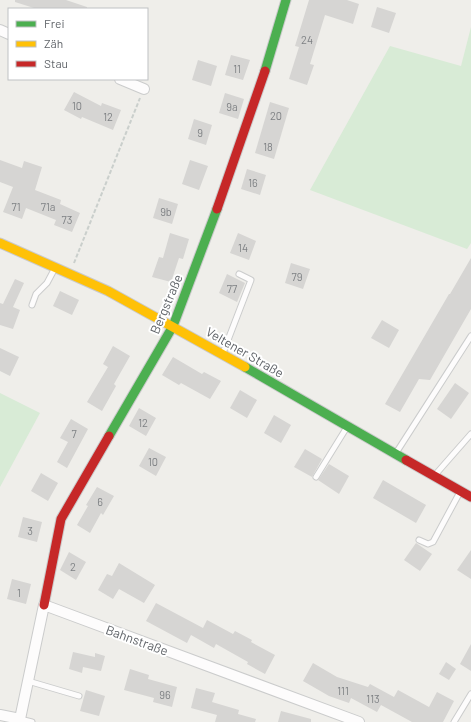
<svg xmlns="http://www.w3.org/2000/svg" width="471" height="722" viewBox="0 0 471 722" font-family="Barlow,sans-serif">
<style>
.green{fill:#d8ebd6}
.building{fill:#d6d5d3}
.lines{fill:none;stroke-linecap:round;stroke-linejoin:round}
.lane-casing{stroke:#cbcccc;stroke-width:7}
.street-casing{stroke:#cbcccc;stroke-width:12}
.fast-casing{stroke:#cacacb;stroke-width:11}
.slow-casing{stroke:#cacacb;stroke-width:11}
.jam-casing{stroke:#cacacb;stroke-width:11}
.path{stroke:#cacfcc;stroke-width:2;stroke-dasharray:4 2;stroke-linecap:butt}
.lane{stroke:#fdfcfc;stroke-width:5}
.street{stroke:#fdfcfc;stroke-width:10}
.fast{stroke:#4caf50;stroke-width:9}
.slow{stroke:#ffc107;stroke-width:9}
.jam{stroke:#c62828;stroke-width:9}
.labels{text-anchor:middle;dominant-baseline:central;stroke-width:4;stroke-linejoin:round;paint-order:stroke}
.number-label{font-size:11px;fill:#7e8184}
.street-label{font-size:13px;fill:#5f6368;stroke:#fff}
</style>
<rect width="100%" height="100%" fill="#efeeea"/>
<g class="green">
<polygon points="471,27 471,243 467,249 310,190 390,46 461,66"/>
<polygon points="0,393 40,413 0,487"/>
</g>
<g class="building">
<polygon points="15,0 66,0 87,7 87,9 37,9 15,2"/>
<polygon points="309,0 347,0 359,4 353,24 325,15 310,64 314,65 307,85 289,79 299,47 295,46"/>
<polygon points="377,7 396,13 389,33 371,27"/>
<polygon points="231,55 250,60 243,80 225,75"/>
<polygon points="198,60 217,66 211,86 192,80"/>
<polygon points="74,92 101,106 102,103 121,110 113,130 82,117 81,119 64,110"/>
<polygon points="225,93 244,99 238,119 219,113"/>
<polygon points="270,102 289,108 274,159 255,153"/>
<polygon points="194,119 212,125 206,145 188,139"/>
<polygon points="0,160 22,168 24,161 42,167 35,190 61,200 60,204 80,213 72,232 54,225 56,220 26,208 22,219 3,212 13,187 0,182"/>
<polygon points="190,160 208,166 199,190 182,184"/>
<polygon points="247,169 266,175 260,195 241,189"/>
<polygon points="159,198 178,204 172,224 153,218"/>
<polygon points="170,233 189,239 183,259 179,258 171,282 152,277 159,257 163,258"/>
<polygon points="238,233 256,241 249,260 230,253"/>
<polygon points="471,258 471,309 430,380 419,379 400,412 385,404 449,294 450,294"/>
<polygon points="291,263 310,269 303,289 285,283"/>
<polygon points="227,274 245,283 237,302 219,293"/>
<polygon points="15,279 24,283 13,307 20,310 13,329 0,325 0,303 3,304"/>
<polygon points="60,291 79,300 72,315 53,306"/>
<polygon points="382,320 399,330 389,348 371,338"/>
<polygon points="113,346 130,356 114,384 116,386 102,411 87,402 108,367 103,364"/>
<polygon points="0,348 19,357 10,376 0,371"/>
<polygon points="173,357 202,374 204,372 221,381 210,399 181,383 179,385 162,375"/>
<polygon points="455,383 469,393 451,419 437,409"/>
<polygon points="240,390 257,400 247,418 230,408"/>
<polygon points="139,408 156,418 146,436 129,426"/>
<polygon points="274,415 291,425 281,443 264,433"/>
<polygon points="71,419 88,429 67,468 57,462 68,442 60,438"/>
<polygon points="149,448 166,457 156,476 139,466"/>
<polygon points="305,449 322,459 312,477 294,467"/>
<polygon points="329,464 349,476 339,494 318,480"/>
<polygon points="41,473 58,483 48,501 31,491"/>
<polygon points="383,480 426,505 416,523 373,498"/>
<polygon points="97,487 114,496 103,515 101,513 90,533 77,525 88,506 86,505"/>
<polygon points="23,517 42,522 37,542 18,537"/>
<polygon points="416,543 432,554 420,571 404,560"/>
<polygon points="471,550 471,579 457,570"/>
<polygon points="69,552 86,562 76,580 60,570"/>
<polygon points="119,563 155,585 144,603 119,589 113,599 98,590 107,574 112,576"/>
<polygon points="12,579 31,584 26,604 7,599"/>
<polygon points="156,603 203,628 207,620 233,634 235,631 252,640 251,642 275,655 265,674 247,664 248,662 216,644 214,648 191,635 187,643 146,621"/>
<polygon points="471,644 471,671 460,664"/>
<polygon points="73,652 95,657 95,653 105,656 101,671 83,667 82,673 69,669"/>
<polygon points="446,662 456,669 449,680 439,674"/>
<polygon points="313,663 337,677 368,687 370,684 394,697 398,690 429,707 437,692 454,701 443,722 412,722 381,705 377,712 351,698 349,703 329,696 303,681"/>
<polygon points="130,669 149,675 148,679 177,687 172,707 153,702 154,698 124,690"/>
<polygon points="196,688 215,693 212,702 239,710 238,714 256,719 255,722 215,722 217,715 191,708"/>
<polygon points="86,690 105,696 99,716 80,711"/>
<polygon points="281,711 311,719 311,722 278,722"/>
</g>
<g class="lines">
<g class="lane-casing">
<g id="lane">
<polyline points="32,305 36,294 47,283 55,268"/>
<polyline points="223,353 251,280 239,274"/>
<polyline points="396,453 471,336"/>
<polyline points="435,475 471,434"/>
<polyline points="316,477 347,427"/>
<polyline points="419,540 428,544 433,542 460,492"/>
<polyline points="28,681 79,696"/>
<polyline points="20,719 32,722"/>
<polyline points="454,722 471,694"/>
</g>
</g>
<g class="street-casing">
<g id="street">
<polyline points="0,30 9,34"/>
<polyline points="120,79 144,89"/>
<polyline points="0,715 20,719 44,605 359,722"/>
</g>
</g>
<g class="fast-casing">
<g id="fast">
<polyline points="265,71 286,0"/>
<polyline points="245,367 406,460"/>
<polyline points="109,436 173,326 217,209"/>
</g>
</g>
<g class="slow-casing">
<polyline id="slow" points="0,243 108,291 245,367"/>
</g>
<g class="jam-casing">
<g id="jam">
<polyline points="217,209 265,71"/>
<polyline points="406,460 471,497"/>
<polyline points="44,605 61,519 109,436"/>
</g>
</g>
<polyline class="path" points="74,263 140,98"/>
<use href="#lane" class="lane"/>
<use href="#street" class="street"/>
<use href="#fast" class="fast"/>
<use href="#slow" class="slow"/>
<use href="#jam" class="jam"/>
</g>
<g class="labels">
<g class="number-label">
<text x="307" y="39">24</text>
<text x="237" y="68">11</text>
<text x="77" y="105">10</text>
<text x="232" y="106">9a</text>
<text x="276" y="115">20</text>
<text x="108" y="116">12</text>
<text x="200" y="132">9</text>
<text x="268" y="146">18</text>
<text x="253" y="182">16</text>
<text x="16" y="206">71</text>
<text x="48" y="206">71a</text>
<text x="166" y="211">9b</text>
<text x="67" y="219">73</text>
<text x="243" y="247">14</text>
<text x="297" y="276">79</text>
<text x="232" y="288">77</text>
<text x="143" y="422">12</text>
<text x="74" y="433">7</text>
<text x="153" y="461">10</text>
<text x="100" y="501">6</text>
<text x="30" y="530">3</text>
<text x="73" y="566">2</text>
<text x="19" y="592">1</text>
<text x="343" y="690">111</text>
<text x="165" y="694">96</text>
<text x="373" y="698">113</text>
</g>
<g class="street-label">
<text transform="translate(166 304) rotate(-67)">Bergstraße</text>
<text transform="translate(245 352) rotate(30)">Veltener Straße</text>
<text transform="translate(137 640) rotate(20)">Bahnstraße</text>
</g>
</g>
<rect x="8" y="8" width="140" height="72" fill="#ffffff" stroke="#bfc1c3"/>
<rect x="16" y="21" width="20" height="6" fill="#4caf50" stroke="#bfc1c3"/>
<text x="44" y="28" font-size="12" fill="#5f6368">Frei</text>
<rect x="16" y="41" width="20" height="6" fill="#ffc107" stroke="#bfc1c3"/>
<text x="44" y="48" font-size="12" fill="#5f6368">Zäh</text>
<rect x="16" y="61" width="20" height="6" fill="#c62828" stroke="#bfc1c3"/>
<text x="44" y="68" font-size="12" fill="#5f6368">Stau</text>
</svg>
